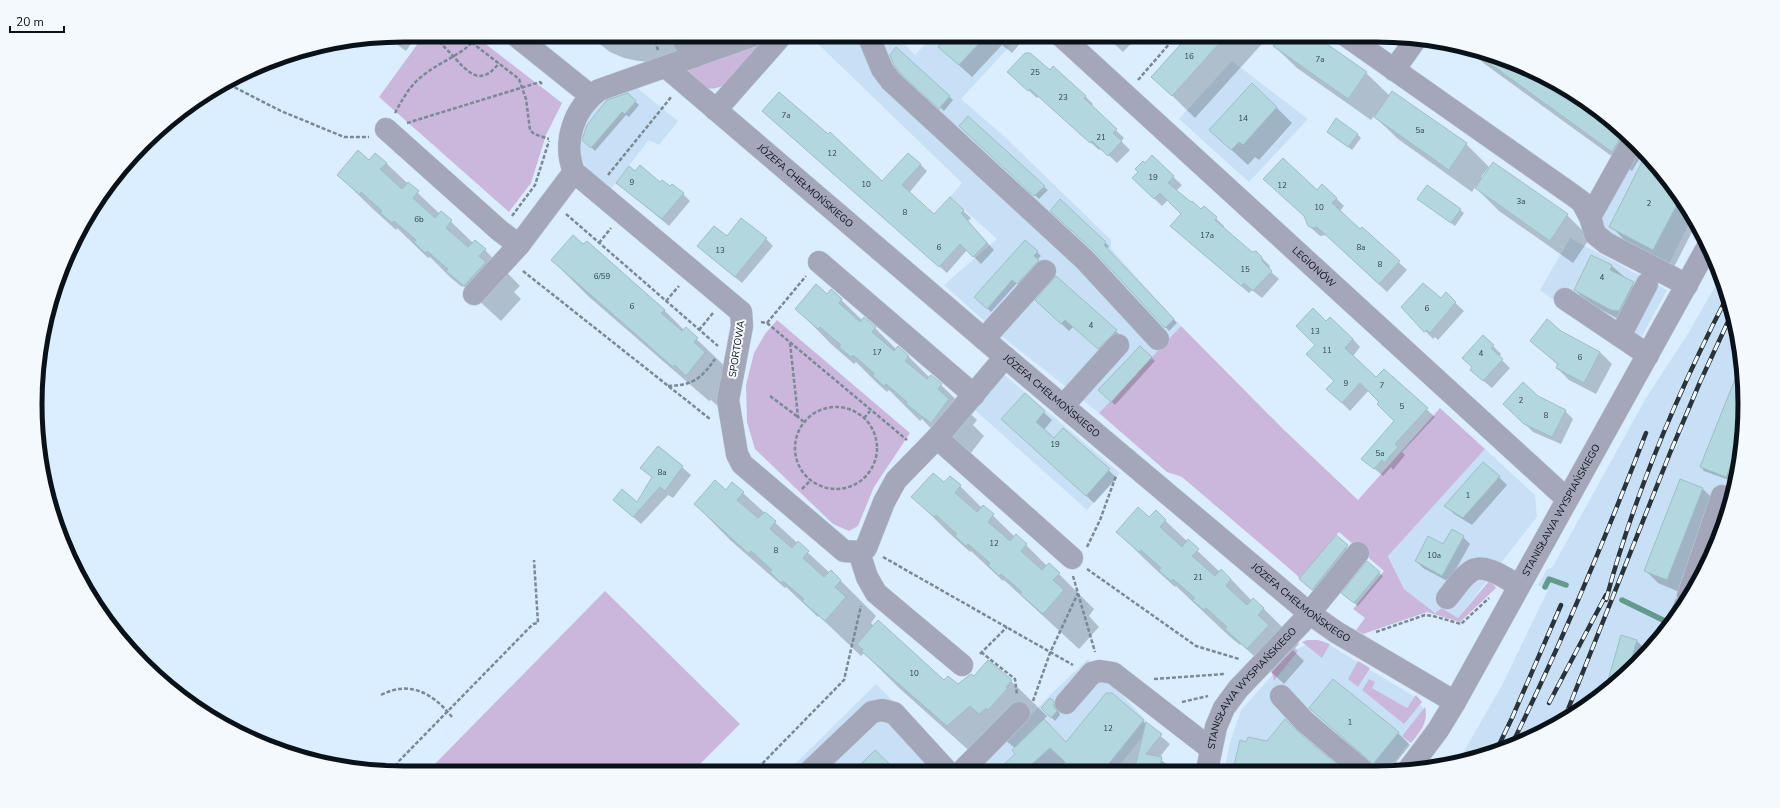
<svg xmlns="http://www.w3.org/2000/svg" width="1780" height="808" viewBox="0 0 1780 808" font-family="'Nunito Sans',sans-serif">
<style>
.built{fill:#c8e0f5}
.green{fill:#ccb7dc}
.shadow{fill:#0003}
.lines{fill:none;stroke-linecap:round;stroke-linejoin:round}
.stream{stroke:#649a8e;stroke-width:5.5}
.building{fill:#b3d7de;stroke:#9cbfc6}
.minor-casing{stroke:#bacbda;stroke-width:23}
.path{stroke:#7b8996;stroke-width:2.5;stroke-dasharray:4 2;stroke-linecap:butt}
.minor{stroke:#a3a7b9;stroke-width:22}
.rail-casing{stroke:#29333c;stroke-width:4.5}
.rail{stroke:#f4f9fd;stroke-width:3;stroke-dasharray:9;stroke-linecap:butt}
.labels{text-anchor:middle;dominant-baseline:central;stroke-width:4;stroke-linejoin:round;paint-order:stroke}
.number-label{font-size:8px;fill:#34434a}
.street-label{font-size:10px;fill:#0a1219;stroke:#f4f9fd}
.rim{fill:none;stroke:#0a1219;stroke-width:5}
</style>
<rect width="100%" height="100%" fill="#dbeeff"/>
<g class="built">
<polygon points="821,35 896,35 915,55 934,35 1020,35 961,99 1005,137 1111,240 1111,249 1181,326 1099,413 999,334 944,285 997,239 950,197 962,183 817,43"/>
<polygon points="1232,61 1308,119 1249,182 1179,119"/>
<polygon points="632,84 678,121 659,145 649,140 609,191 591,176 576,149 579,127 606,93"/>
<polygon points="1637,143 1683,199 1692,217 1667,268 1611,240 1590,207"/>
<polygon points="1570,238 1667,290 1631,356 1540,290"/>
<polygon points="1721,276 1738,332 1745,404 1738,476 1717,545 1669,628 1601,697 1517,745 1459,760 1502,685 1548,590 1538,585 1547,569 1552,568 1646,398 1689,332"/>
<polygon points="1002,373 1120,473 1087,510 975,410"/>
<polygon points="1485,449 1535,495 1537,517 1458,618 1442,608 1435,614 1404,589 1388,555"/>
<polygon points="1311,642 1328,644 1415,697 1425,711 1422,726 1388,770 1224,770 1231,739 1241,710 1295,650"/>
<polygon points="1088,659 1151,726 1115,771 978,771 1050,695"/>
<polygon points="876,684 955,764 949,771 787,772"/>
</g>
<g class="green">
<polygon points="424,35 474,35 562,103 546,135 531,183 509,212 379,97"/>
<path d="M763 41 724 85C705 95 700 83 687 71L688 68Z"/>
<polygon points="777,320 910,433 874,487 858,526 849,531 833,524 755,449 747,422 746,385 754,353 765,334"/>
<polygon points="1181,326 1283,429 1358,500 1440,408 1485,449 1388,556 1404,589 1435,613 1442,608 1458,618 1490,580 1496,588 1460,622 1427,612 1363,634 1356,630 1365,618 1353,609 1384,571 1339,532 1299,579 1298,576 1182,477 1167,472 1099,413"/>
<polygon points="605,591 740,724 692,772 426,773"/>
<polygon points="1307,640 1318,640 1330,644 1322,658 1302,642"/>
<polygon points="1295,648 1298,651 1274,681 1272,672"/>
<polygon points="1358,661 1370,668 1358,687 1348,679"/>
<polygon points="1369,679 1375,682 1372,688 1407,708 1416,695 1422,702 1404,724 1362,690"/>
<path d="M1425 707C1429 722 1420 732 1411 743L1402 736Z"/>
</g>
<g class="shadow">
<polygon points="404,35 417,35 406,51 388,38"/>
<polygon points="588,35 715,35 712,39 663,63 638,61 624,58 610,52"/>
<polygon points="922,35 929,35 926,39"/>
<polygon points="950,35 1018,35 1023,40 1012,53 1002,45 972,77 939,47"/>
<polygon points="1105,35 1139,35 1123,52"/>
<polygon points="1191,35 1270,35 1195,118 1153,77"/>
<polygon points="1274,46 1366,73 1390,96 1466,144 1489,167 1481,177 1483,178 1493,164 1567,215 1590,238 1573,263 1499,211 1475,187 1472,192 1398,139 1374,116 1371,120 1297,68"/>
<polygon points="1460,46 1517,63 1581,97 1637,143 1644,151 1632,171"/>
<polygon points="897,48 953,100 944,111 905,76"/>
<polygon points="1050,72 1085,96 1093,104 1091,106 1124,138 1121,141 1130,150 1117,163 1101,148 1099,150 1039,96 1037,98 1017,80"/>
<polygon points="627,94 639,105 629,117 626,115 595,151 584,140"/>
<polygon points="1276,107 1292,123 1259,160 1255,157 1248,165 1226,145"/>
<polygon points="771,118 882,183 920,164 927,171 909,193 934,215 950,198 971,218 968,221 994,250 981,264 967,250 947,273"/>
<polygon points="964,130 1044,187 1048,190 1039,199"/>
<polygon points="1328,132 1357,134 1361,138 1352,150"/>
<polygon points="1647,155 1683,199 1696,224 1673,269 1630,246 1611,226"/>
<polygon points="1152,157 1182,185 1176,191 1201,210 1204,207 1224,226 1223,228 1251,253 1261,257 1270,266 1269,270 1279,279 1262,298 1252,290 1249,293 1180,234 1182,214 1168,200 1162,206 1141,186 1145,164"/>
<polygon points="370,162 386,163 440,214 441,212 473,243 485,250 520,286 514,292 521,299 501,321 463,286 462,287 451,278 430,257 428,258 397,228 396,230 374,210 338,175"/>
<polygon points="635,172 683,194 690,201 669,226 617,183"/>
<polygon points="1336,198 1344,206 1340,211 1361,231 1362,228 1407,270 1387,292 1326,235 1320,236 1309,226"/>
<polygon points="1418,199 1460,210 1464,213 1455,226"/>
<polygon points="1060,201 1109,246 1107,249 1177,323 1169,331 1097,253"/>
<polygon points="766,239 773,246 742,283 705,253"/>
<polygon points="1037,252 1041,256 1037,260 1042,265 1021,287 1017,283 991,312 976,297"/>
<polygon points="1592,256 1612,266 1645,295 1624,322 1587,302 1575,290"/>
<polygon points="552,260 664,310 684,330 686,329 733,374 722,410 711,400 709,401 588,296"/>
<polygon points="831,290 863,321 875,328 896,349 908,356 930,378 931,376 941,385 977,420 973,425 984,436 967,458 942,440 922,419 920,421 889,390 887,392 876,382 856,362 854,364 831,344 796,308 827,295"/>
<polygon points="1446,294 1464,311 1438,340 1435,337 1433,339 1402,307 1441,299"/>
<polygon points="1045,308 1116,331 1124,339 1107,356 1073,327 1069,331"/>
<polygon points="1326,322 1353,339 1360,347 1353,356 1376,378 1384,370 1435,417 1402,452 1405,455 1393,470 1391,467 1383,476 1363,459 1396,421 1369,390 1350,411 1328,389 1335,381 1316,345"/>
<polygon points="1560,332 1600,352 1612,364 1596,394 1569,380 1557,368 1558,365 1532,341"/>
<polygon points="1483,336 1501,354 1499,357 1510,368 1492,388 1480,378"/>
<polygon points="1140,347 1155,361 1115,405 1100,390"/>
<polygon points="1741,366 1745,404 1740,453 1729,480 1704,471 1701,467"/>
<polygon points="1025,395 1052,420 1044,430 1054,439 1063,429 1117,478 1094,503 1011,427"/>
<polygon points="1537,397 1565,411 1573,419 1561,444 1533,432 1513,412"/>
<polygon points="659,447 691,475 673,498 668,495 641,524 614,500 638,503 653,478 642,468"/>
<polygon points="951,477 982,508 983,506 1015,537 1026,545 1047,566 1059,574 1094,609 1089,616 1099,627 1079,649 1004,580 1003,581 971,551 970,552 948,532 913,497 944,484"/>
<polygon points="1499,477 1507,485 1472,525 1454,514 1446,506"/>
<polygon points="1703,489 1715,501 1679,592 1658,583 1646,571"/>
<polygon points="726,491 743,493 830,573 831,572 841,581 876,616 871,623 874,626 944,681 958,686 974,678 1011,681 1047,716 1043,720 1066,743 1111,694 1170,744 1159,758 1170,767 1169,771 1135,771 1137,761 1129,771 1075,771 1066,762 1055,771 998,771 1016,754 1015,748 1006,741 975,756 898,687 864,653 861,656 819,616 818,617 786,587 785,588 730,540 695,504"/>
<polygon points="1156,512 1220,572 1231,579 1252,601 1263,608 1299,644 1293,650 1304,661 1284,684 1241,644 1240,645 1229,636 1176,586 1175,587 1153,567 1117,532 1149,519"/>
<polygon points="1336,537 1351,550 1316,593 1304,583"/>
<polygon points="1463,537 1470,544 1449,582 1423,568 1416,561"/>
<polygon points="1379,573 1383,576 1358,606 1346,597"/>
<polygon points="1676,598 1683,605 1668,629 1664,626"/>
<polygon points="1636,640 1642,646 1639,659 1605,692"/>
<polygon points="1333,680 1398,733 1410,745 1390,770 1379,770 1310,708"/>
<polygon points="1050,699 1057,706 1060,715 1055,721 1046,712"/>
<polygon points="1298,734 1341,770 1234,770 1241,742 1267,742"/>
</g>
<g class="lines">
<g class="stream">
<polyline points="1545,587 1549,579 1566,585"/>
<polyline points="1622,600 1665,621"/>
</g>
</g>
<g class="building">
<polygon points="949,35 987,35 959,65 938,47"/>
<polygon points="1189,35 1227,35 1172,96 1151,77"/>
<polygon points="1281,35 1314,35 1367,72 1348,99 1273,46"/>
<polygon points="896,47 950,96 939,109 900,73 893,63 890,55"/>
<polygon points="1475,50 1517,63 1581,97 1624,132 1612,152 1474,52"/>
<polygon points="1025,53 1030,53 1050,70 1053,66 1086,96 1084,98 1117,129 1113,133 1122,141 1108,156 1092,141 1090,143 1030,89 1028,91 1007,72"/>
<polygon points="1252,83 1277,107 1243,145 1239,142 1231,150 1209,130"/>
<polygon points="1392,91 1467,143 1449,170 1374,117"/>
<polygon points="779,92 828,134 830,132 882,181 908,153 921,164 902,185 934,214 950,197 964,210 961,213 987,243 973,257 960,244 939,267 762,111"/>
<polygon points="628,93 636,101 625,114 622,112 591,148 582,140 587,125 607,100"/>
<polygon points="968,116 1045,186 1034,196 959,126"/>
<polygon points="1336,118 1358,134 1348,147 1327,132"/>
<polygon points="358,150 369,160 375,153 387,163 380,169 402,189 408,182 419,191 413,198 435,218 441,211 452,220 446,228 468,247 475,240 486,249 479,256 486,262 464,286 446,271 448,269 427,251 425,253 414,242 416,240 394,221 392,223 380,213 382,211 361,192 360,195 337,175"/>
<polygon points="1646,154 1681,197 1653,250 1609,227"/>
<polygon points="1152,155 1174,176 1168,183 1191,202 1192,201 1201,209 1204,206 1217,217 1215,220 1252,252 1256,251 1262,257 1262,261 1272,271 1253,291 1244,283 1241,286 1170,226 1181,214 1160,193 1154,199 1132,178 1138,172 1135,169 1143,161 1145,163"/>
<polygon points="1283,158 1317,190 1322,184 1337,198 1332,203 1360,229 1362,227 1400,261 1379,284 1317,227 1312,228 1308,226 1304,216 1263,179"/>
<polygon points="1493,162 1568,214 1550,241 1475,188"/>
<polygon points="640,165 660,182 662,180 670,186 672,184 684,193 662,219 616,183 629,166 635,171"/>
<polygon points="1427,185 1461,209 1451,223 1417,199"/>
<polygon points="1060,199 1106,242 1104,245 1174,319 1165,328 1094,251 1050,211"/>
<polygon points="741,218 767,238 735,277 697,246 714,226 727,236"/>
<polygon points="573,235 583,244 587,241 665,310 661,313 682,331 686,327 698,338 694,342 705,352 686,376 675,365 673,367 551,260"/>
<polygon points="1025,240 1038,251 1034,256 1039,260 1017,284 1012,280 987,309 974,297"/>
<polygon points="1591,255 1612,265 1610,270 1634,282 1619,311 1611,310 1574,290"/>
<polygon points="1056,276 1117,330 1098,349 1065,320 1061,324 1035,300"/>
<polygon points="1423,283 1441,298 1446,292 1456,302 1430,333 1427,330 1424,332 1401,307"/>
<polygon points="816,284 827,294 831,289 842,299 839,303 860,322 864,317 876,327 872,332 894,351 898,346 909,356 905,361 927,379 931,375 942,384 938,389 949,399 931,423 906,404 907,402 886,384 884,386 873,376 874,373 853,355 851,357 839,347 841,345 820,327 818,329 795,309"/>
<polygon points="1313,308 1326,321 1330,317 1353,339 1345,348 1376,377 1384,369 1428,408 1395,444 1398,447 1384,463 1382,460 1374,469 1361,459 1394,421 1377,404 1379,402 1360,383 1342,403 1326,389 1334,381 1306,354 1315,345 1296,326"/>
<polygon points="1547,319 1561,331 1600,352 1584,383 1556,368 1558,364 1530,341"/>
<polygon points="1483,335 1494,345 1491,348 1503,359 1483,381 1470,370 1472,367 1462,358"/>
<polygon points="1140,346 1152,357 1111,402 1098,390"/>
<polygon points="1741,364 1745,404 1742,437 1726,477 1700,467"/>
<polygon points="1523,382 1538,396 1566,410 1552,437 1524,424 1503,404"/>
<polygon points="1025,393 1045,411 1036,422 1054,438 1063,428 1110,469 1086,496 1001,419"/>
<polygon points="658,446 683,466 665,491 660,487 633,517 613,500 622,489 637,502 652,477 640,468"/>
<polygon points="1483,462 1500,476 1463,518 1444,506"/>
<polygon points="933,473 944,482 950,476 961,485 955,493 977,512 983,505 994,514 988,522 1010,541 1016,534 1027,544 1021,551 1042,570 1049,563 1060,573 1053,580 1064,590 1043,614 1020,594 1022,592 1001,574 999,576 988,565 990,563 968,544 966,546 955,536 957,534 936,515 934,517 911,497"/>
<polygon points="1680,479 1703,488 1667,580 1644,571"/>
<polygon points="715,480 726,490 732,482 744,492 737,500 758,518 765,512 776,521 770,529 792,548 798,541 809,551 803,558 824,577 831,570 841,580 835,587 846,597 825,621 802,601 804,599 783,581 781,583 770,572 772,570 751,551 749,554 694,504"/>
<polygon points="1138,507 1149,517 1156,510 1166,520 1160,527 1182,547 1188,539 1199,549 1192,556 1215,576 1221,569 1231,579 1226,586 1247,605 1253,598 1264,608 1258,615 1269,625 1247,649 1225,629 1227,627 1206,608 1204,610 1192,600 1195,598 1173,579 1171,581 1159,571 1161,568 1141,550 1139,552 1116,532"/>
<polygon points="1452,529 1464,536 1442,576 1415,561 1428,536 1443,544"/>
<polygon points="1336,535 1348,545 1312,590 1299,579"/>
<polygon points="1367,561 1380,572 1354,603 1341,593"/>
<polygon points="878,620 944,680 948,676 958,684 971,674 974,676 988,660 1012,680 1006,687 1008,688 988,710 986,708 979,714 970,706 947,726 861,651 863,650 857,644"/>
<polygon points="1621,635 1637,640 1628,670 1604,694"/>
<polygon points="1333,679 1399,732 1373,764 1309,708"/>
<polygon points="1106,693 1112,693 1144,720 1103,771 1075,771 1050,748 1024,771 997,771 1015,754 1012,750 1044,719 1066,742"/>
<polygon points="1050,698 1054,701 1054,707 1057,711 1051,718 1041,708"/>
<polygon points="1285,719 1296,730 1343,770 1233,770 1240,740 1246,742 1248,737 1267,741"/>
<polygon points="1146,722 1162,734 1146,754 1162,757 1159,771 1134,771"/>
<polygon points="875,750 897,771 853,772"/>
</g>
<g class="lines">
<g class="minor-casing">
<g id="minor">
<polyline points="515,35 591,96"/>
<polyline points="680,35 694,57"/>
<path d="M755 35 599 90C574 108 562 142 574 172L741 312 742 326 728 400 737 454 742 464 844 551 859 552 866 548 884 502 896 480 937 438 1005 357"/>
<polyline points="868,35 882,69 891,81 1085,260 1158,339"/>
<path id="s1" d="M1060 35 1567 499"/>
<polyline points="1345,35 1574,196 1582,202 1590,217 1595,234 1606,243 1687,285"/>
<path id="s2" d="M666 67 1005 357 1309 613 1336 632 1455 702"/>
<polyline points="1394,70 1416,39"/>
<polyline points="716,110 782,35"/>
<polyline points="386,129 500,231 519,245 574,172"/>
<polyline points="1590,217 1633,140"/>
<polyline points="819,262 974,395"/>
<polyline points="474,294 519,245"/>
<polyline points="1565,299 1648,355"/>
<polyline points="1620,336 1647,284"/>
<polyline points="984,339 1045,271"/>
<polyline points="1063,406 1118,345"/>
<polyline points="937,438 1072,558"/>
<polyline points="859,552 867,577 876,593 962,665"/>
<polyline points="1688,596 1722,496 1731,499"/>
<path d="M1447 598C1454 590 1461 578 1470 572 1483 561 1507 579 1519 586"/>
<polyline points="1281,696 1304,721 1362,770"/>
<polyline points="1066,703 1092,673 1100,671 1113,673 1211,749"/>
<path id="s3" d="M1207 770 1216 727 1224 708 1238 689 1303 621 1358 553"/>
<path id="s4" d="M1408 770 1438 730 1455 702 1708 246"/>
<polyline points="962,771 1019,713"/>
<polyline points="809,772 872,712 882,710 894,713 947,771"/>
</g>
</g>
<g class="path">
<path d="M438 35C439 44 447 49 452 55 468 72 480 88 499 63"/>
<polyline points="462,35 519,79 526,99 530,130 534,134 549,139"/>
<polyline points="653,35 658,50"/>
<polyline points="1138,80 1177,35"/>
<polyline points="224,82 281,111 344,137 369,137"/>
<path d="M395 113C402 100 409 87 421 77 440 61 464 55 479 35"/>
<polyline points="407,123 540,82 542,84"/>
<polyline points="608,175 672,96"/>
<polyline points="566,214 718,346"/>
<polyline points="512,216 535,185 549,141"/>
<polyline points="599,243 611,228"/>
<polyline points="523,271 710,419"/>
<polyline points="666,301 679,286"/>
<polyline points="761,322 767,323 907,440"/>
<polyline points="767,323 806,276"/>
<polyline points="699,330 713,313"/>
<polyline points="790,343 798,417 804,422"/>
<path d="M668 386C693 385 701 379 715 359"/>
<polyline points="770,396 798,417"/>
<circle cx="836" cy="448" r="41"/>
<polyline points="864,418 870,411"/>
<polyline points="802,489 810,481"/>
<polyline points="1087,547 1100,520 1116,476"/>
<polyline points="883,557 1073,665"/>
<polyline points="1087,569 1196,646 1239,659"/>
<polyline points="1073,576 1095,652"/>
<polyline points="1376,632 1425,615 1433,616 1461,624 1489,598"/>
<polyline points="981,652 1015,679 1017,695"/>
<polyline points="980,654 1007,627"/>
<polyline points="1154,679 1225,674"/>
<path d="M381 695C409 680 433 693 452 717"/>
<polyline points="1033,701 1050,653 1078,593"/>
<polyline points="1182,702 1208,696"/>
<polyline points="393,772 399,761 533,624 538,623 534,560"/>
<polyline points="754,772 844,680 861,606"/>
</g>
<use href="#minor" class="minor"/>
<g class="rail-casing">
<g id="rail">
<path d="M1606 600C1634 495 1677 394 1727 297"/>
<polyline points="1549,703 1606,595"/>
<polyline points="1565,717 1670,453 1700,382 1732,313"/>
<path d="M1511 746C1561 645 1605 539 1646 433"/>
<polyline points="1496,751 1512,718 1561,605"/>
</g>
</g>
<use href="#rail" class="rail"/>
</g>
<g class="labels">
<g class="number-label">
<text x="1189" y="56">16</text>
<text x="1320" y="59">7a</text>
<text x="1035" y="72">25</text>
<text x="1063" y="97">23</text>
<text x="786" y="115">7a</text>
<text x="1243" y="118">14</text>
<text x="1420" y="130">5a</text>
<text x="1101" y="137">21</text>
<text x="832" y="153">12</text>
<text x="1153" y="177">19</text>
<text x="632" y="182">9</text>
<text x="866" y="184">10</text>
<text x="1282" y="185">12</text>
<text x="1521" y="201">3a</text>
<text x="1649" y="203">2</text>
<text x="1319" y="207">10</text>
<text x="905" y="212">8</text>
<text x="419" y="219">6b</text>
<text x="1207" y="235">17a</text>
<text x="939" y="247">6</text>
<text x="1361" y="247">8a</text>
<text x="720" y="250">13</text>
<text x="1380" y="264">8</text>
<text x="1245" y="269">15</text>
<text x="602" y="276">6/59</text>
<text x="1602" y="277">4</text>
<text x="632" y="306">6</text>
<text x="1427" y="308">6</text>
<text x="1091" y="325">4</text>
<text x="1315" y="331">13</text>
<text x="1327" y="350">11</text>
<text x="877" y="352">17</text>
<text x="1481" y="353">4</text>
<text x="1580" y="357">6</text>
<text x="1346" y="383">9</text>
<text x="1382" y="385">7</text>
<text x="1521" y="400">2</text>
<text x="1402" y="406">5</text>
<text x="1546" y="415">8</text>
<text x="1055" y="444">19</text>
<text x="1380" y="453">5a</text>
<text x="662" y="472">8a</text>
<text x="1468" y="495">1</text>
<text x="994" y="543">12</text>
<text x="776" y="550">8</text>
<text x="1434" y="555">10a</text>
<text x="1198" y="577">21</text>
<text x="914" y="673">10</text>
<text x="1350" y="722">1</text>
<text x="1108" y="728">12</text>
</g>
<g class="street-label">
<text stroke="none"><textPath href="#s2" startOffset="183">JÓZEFA CHEŁMOŃSKIEGO</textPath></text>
<text stroke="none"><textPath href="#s1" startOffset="344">LEGIONÓW</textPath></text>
<text transform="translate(737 349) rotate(-81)">SPORTOWA</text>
<text stroke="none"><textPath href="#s2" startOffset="507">JÓZEFA CHEŁMOŃSKIEGO</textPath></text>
<text stroke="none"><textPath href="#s4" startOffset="302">STANISŁAWA WYSPIAŃSKIEGO</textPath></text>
<text stroke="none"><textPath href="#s2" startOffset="831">JÓZEFA CHEŁMOŃSKIEGO</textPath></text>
<text stroke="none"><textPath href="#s3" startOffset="96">STANISŁAWA WYSPIAŃSKIEGO</textPath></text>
</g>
</g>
<path d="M0 0H1780V808H0ZM404 42H1376A362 362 0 0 1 1738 404V404A362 362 0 0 1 1376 766H404A362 362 0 0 1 42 404V404A362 362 0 0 1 404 42Z" fill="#f4f9fd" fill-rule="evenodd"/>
<path class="rim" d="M404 42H1376A362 362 0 0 1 1738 404V404A362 362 0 0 1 1376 766H404A362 362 0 0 1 42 404V404A362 362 0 0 1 404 42Z"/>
<path d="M10 26v6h54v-6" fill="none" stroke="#0a1219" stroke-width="2"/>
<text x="16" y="26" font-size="12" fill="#0a1219" stroke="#f4f9fd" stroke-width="3" paint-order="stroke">20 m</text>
</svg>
